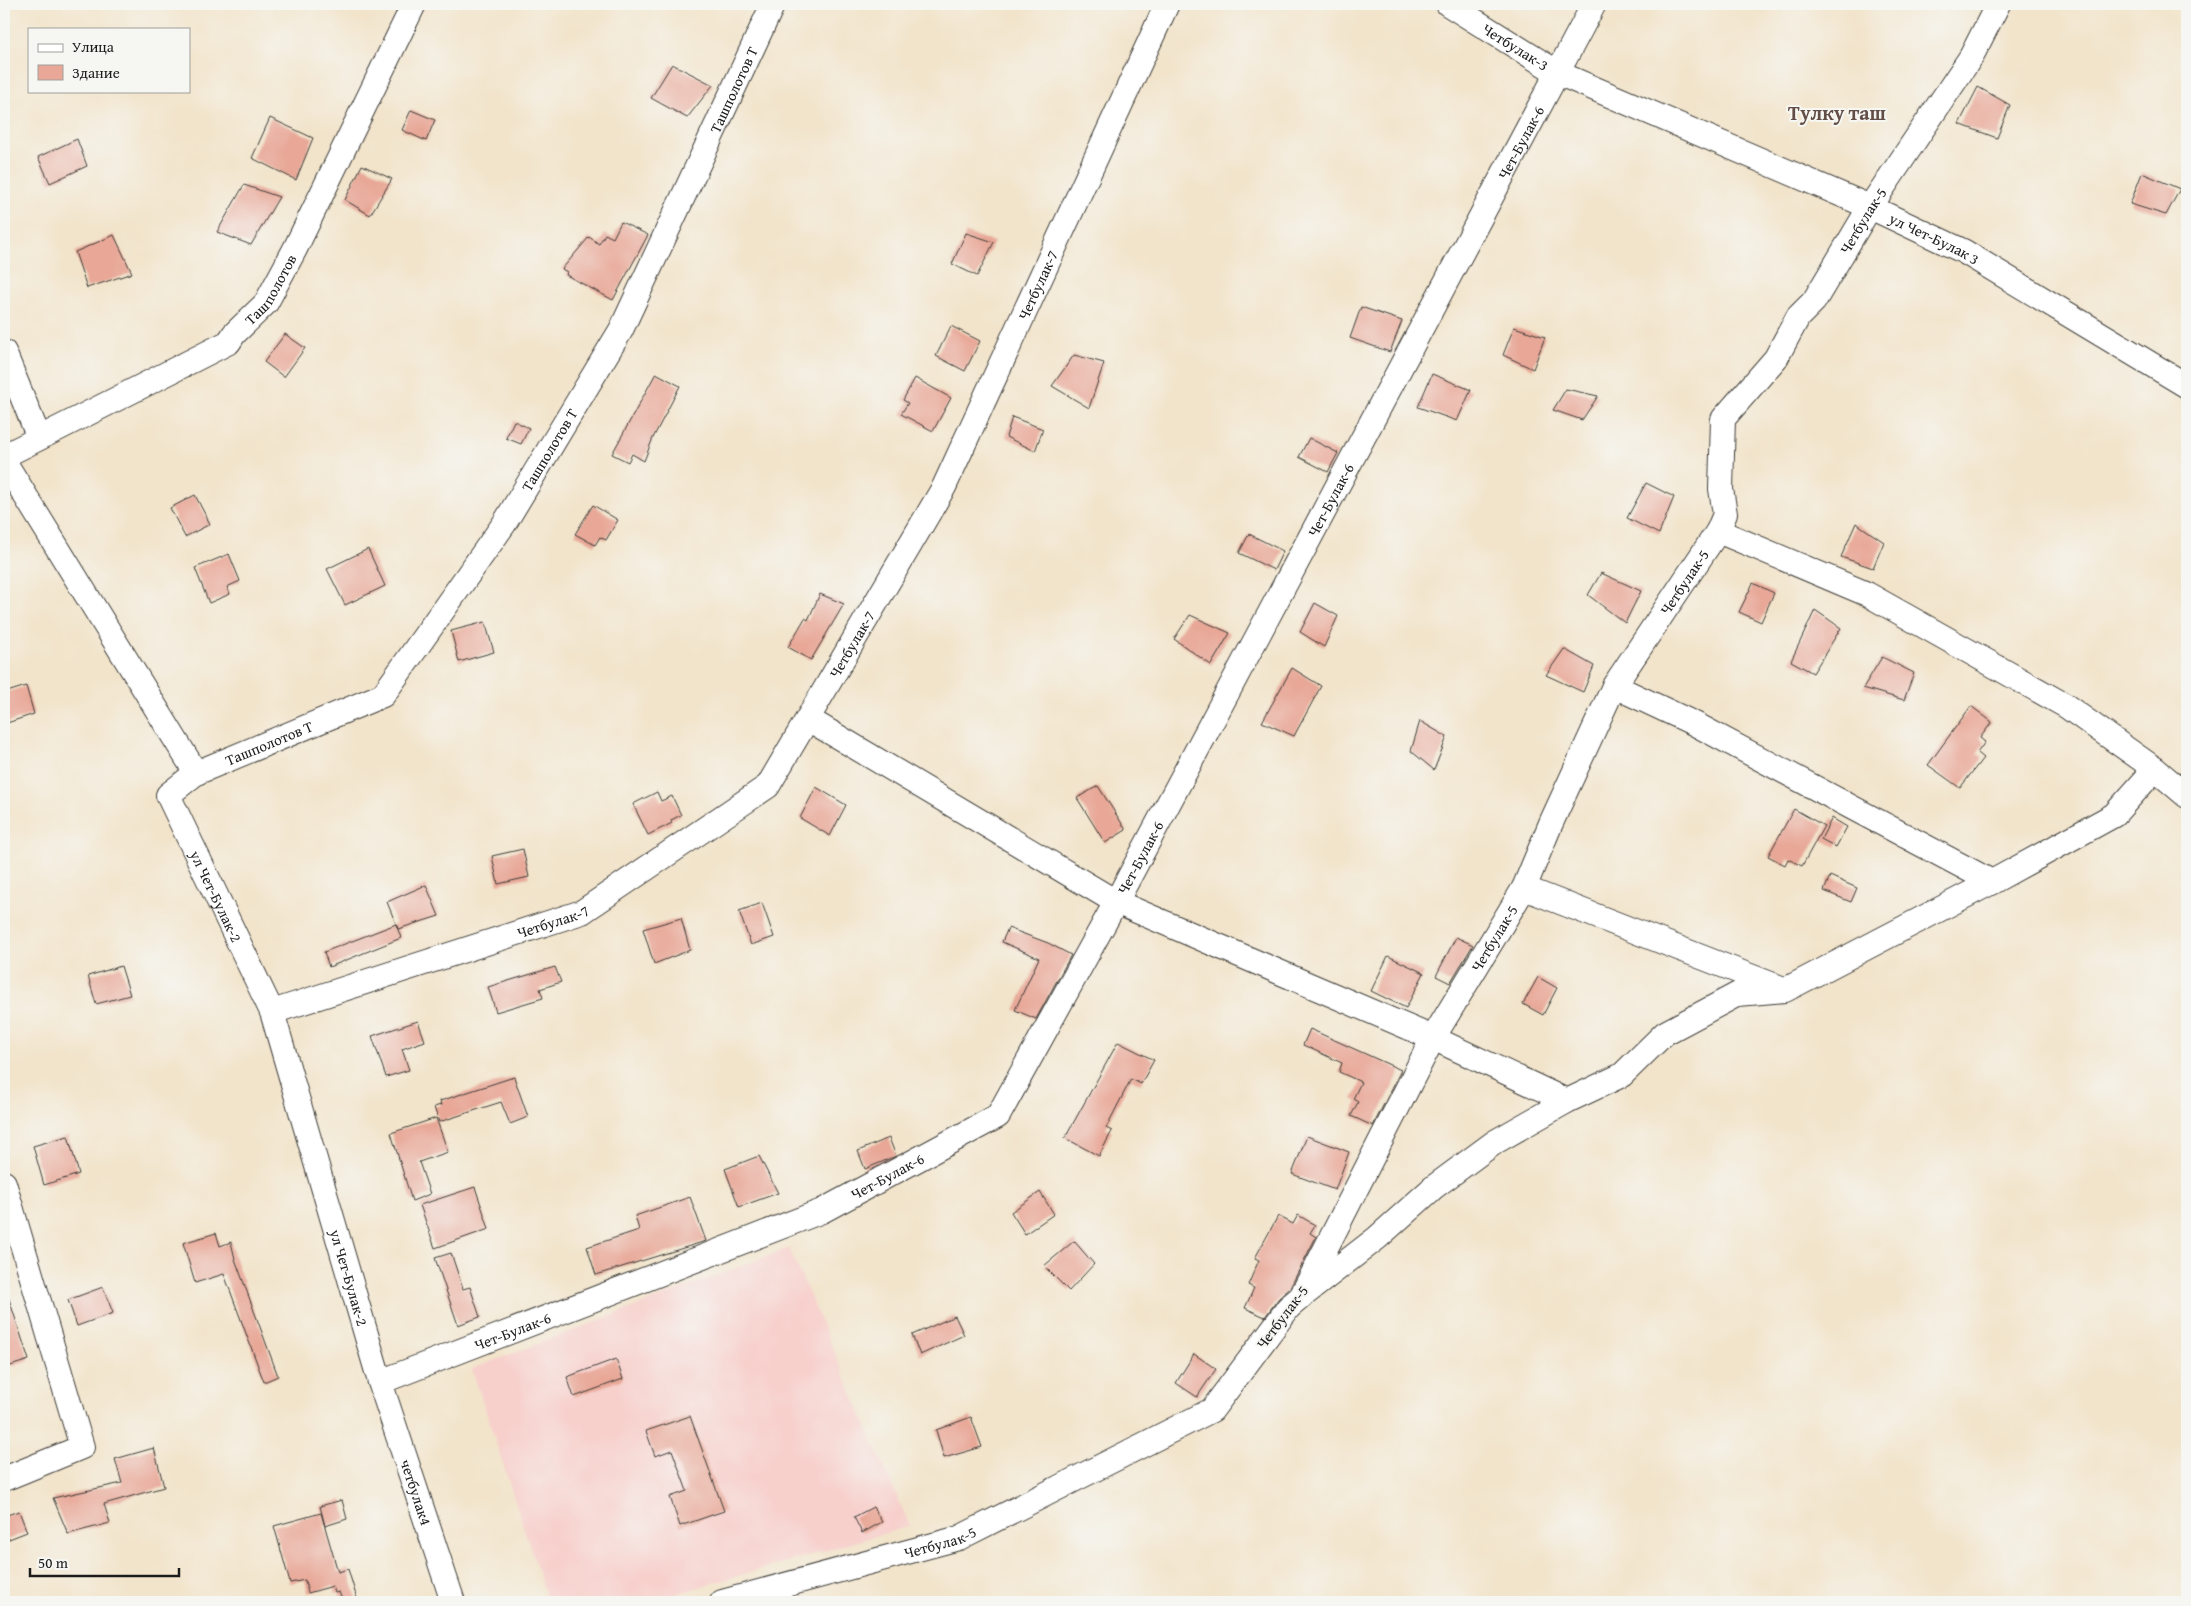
<svg xmlns="http://www.w3.org/2000/svg" width="2191" height="1606" viewBox="0 0 2191 1606" font-family="'Gentium Book Plus',serif">
<style>
.built{fill:#f7d0cc}
.building{fill:#e8a797}
.lines{fill:none;stroke-linecap:round;stroke-linejoin:round}
.minor-casing{stroke:#3c3a36;stroke-width:26}
.minor{stroke:#fff;stroke-width:24}
.labels{text-anchor:middle;dominant-baseline:central;stroke-width:4;stroke-linejoin:round;paint-order:stroke}
.street-label{font-size:15px;fill:#1c1c1c;stroke:#f6f6f2}
.district-label{font-size:20px;font-weight:bold;fill:#634d47;stroke:#f6f6f2}
</style>
<rect width="100%" height="100%" fill="#f6f6f2"/>
<filter id="ink" filterUnits="userSpaceOnUse"><feTurbulence type="fractalNoise" baseFrequency=".02" numOctaves="2"/><feDisplacementMap in="SourceGraphic" scale="10" xChannelSelector="R" yChannelSelector="G"/><feConvolveMatrix kernelMatrix="1 2 1 2 8 2 1 2 1" color-interpolation-filters="sRGB"/></filter>
<filter id="wash" filterUnits="userSpaceOnUse"><feTurbulence type="fractalNoise" baseFrequency=".0096" numOctaves="4" result="noise"/><feDisplacementMap in="SourceGraphic" scale="20" xChannelSelector="R" yChannelSelector="G"/><feGaussianBlur stdDeviation="1.12" result="paint"/><feColorMatrix in="noise" values="0 0 0 0 0 0 0 0 0 0 0 0 0 0 0 0 0 1.4 0 .05"/><feComposite in="paint" operator="in"/></filter>
<g filter="url(#wash)">
<rect width="100%" height="100%" fill="#f2e4cb"/>
<polygon class="built" points="789,1248 910,1526 648,1602 548,1602 472,1369"/>
<g id="blocks">
<g class="building">
<polygon points="672,64 713,85 687,118 651,98"/>
<polygon points="1978,87 2010,105 1997,138 1959,124"/>
<polygon points="411,110 435,120 426,141 402,130"/>
<polygon points="270,118 313,138 296,180 252,158"/>
<polygon points="77,139 87,166 50,183 38,157"/>
<polygon points="362,165 392,179 370,215 345,200"/>
<polygon points="2142,173 2180,189 2166,215 2130,204"/>
<polygon points="244,185 279,197 251,245 217,232"/>
<polygon points="621,222 648,235 613,300 566,275 567,272 562,269 589,237 599,244 605,234 613,238"/>
<polygon points="966,233 994,242 977,276 952,264"/>
<polygon points="114,235 132,273 87,288 75,252"/>
<polygon points="1361,307 1402,321 1390,352 1350,338"/>
<polygon points="951,326 980,341 965,371 936,356"/>
<polygon points="1514,327 1545,337 1533,369 1503,355"/>
<polygon points="285,334 305,348 284,377 264,362"/>
<polygon points="1074,355 1104,363 1089,408 1052,386"/>
<polygon points="656,373 680,386 653,438 644,461 632,454 628,462 612,454"/>
<polygon points="1432,374 1471,390 1457,421 1418,407"/>
<polygon points="915,378 951,398 933,431 901,414 908,403 903,400"/>
<polygon points="1566,389 1598,396 1582,420 1553,410"/>
<polygon points="1012,417 1043,429 1035,451 1006,437"/>
<polygon points="514,421 529,428 521,444 506,438"/>
<polygon points="1309,438 1338,453 1328,472 1299,457"/>
<polygon points="1646,483 1674,497 1659,534 1627,518"/>
<polygon points="195,495 210,524 185,537 170,508"/>
<polygon points="593,505 618,520 606,540 600,537 595,545 575,534"/>
<polygon points="1856,523 1884,542 1873,568 1841,557"/>
<polygon points="1249,534 1283,551 1274,570 1239,553"/>
<polygon points="368,549 385,586 345,605 327,569"/>
<polygon points="229,554 240,581 227,587 230,594 209,603 195,568"/>
<polygon points="1601,573 1641,591 1625,623 1588,595"/>
<polygon points="1753,583 1774,593 1761,622 1739,612"/>
<polygon points="820,594 844,604 811,660 788,647 805,618 808,620"/>
<polygon points="1315,603 1338,616 1324,647 1300,632"/>
<polygon points="1815,610 1841,628 1813,673 1791,661"/>
<polygon points="1190,615 1230,633 1211,665 1174,639"/>
<polygon points="485,622 494,652 459,662 451,631"/>
<polygon points="1564,649 1594,666 1583,692 1546,675"/>
<polygon points="1882,657 1914,673 1904,700 1863,688"/>
<polygon points="1292,668 1321,686 1294,736 1262,722"/>
<polygon points="26,686 34,714 4,724 4,693"/>
<polygon points="1971,706 1992,722 1980,738 1985,742 1977,753 1983,758 1960,788 1928,765"/>
<polygon points="1420,721 1447,737 1434,770 1411,751"/>
<polygon points="1098,786 1126,830 1105,843 1077,798"/>
<polygon points="816,787 846,805 830,836 800,818"/>
<polygon points="657,792 661,801 672,796 681,815 671,820 672,823 648,835 633,804"/>
<polygon points="1794,809 1824,826 1802,866 1788,859 1785,865 1768,856"/>
<polygon points="1832,818 1847,827 1836,847 1821,839"/>
<polygon points="523,849 529,877 498,884 492,856"/>
<polygon points="1830,876 1857,888 1851,902 1824,891"/>
<polygon points="426,885 439,916 398,929 387,902"/>
<polygon points="762,903 774,937 751,945 739,911"/>
<polygon points="681,918 690,950 654,964 643,929"/>
<polygon points="396,924 401,938 329,967 324,952"/>
<polygon points="1008,928 1048,943 1071,955 1036,1019 1015,1010 1039,958 1002,942"/>
<polygon points="1456,937 1473,945 1450,983 1436,976"/>
<polygon points="1388,956 1424,973 1406,1008 1371,991"/>
<polygon points="121,966 130,995 96,1004 88,976"/>
<polygon points="555,967 561,982 540,989 543,998 496,1012 488,987"/>
<polygon points="1538,977 1557,988 1543,1015 1523,1004"/>
<polygon points="418,1021 425,1041 402,1049 409,1070 386,1077 372,1036"/>
<polygon points="1310,1029 1401,1070 1373,1126 1351,1116 1358,1102 1353,1099 1361,1082 1339,1072 1342,1063 1303,1045"/>
<polygon points="1118,1042 1154,1060 1141,1084 1131,1079 1106,1128 1112,1131 1099,1156 1065,1138"/>
<polygon points="514,1077 528,1117 510,1124 501,1102 439,1122 434,1107 441,1105 440,1101"/>
<polygon points="436,1118 448,1152 419,1162 430,1194 412,1201 391,1133"/>
<polygon points="68,1136 79,1174 44,1185 33,1146"/>
<polygon points="1307,1136 1349,1152 1335,1190 1292,1174"/>
<polygon points="889,1138 896,1156 865,1169 858,1151"/>
<polygon points="759,1156 778,1193 739,1207 725,1169"/>
<polygon points="475,1187 489,1229 435,1248 420,1205"/>
<polygon points="1040,1192 1054,1214 1025,1234 1011,1212"/>
<polygon points="690,1197 706,1241 596,1275 587,1247 639,1230 635,1216"/>
<polygon points="1298,1215 1315,1225 1310,1233 1316,1237 1290,1288 1278,1299 1265,1317 1245,1308 1254,1288 1248,1285 1259,1260 1255,1258 1278,1216 1293,1224"/>
<polygon points="216,1233 220,1246 231,1242 235,1259 278,1376 264,1382 224,1274 195,1283 183,1243"/>
<polygon points="1074,1241 1094,1264 1069,1291 1044,1266"/>
<polygon points="451,1253 463,1289 470,1287 480,1317 458,1325 435,1258"/>
<polygon points="103,1287 113,1313 77,1326 68,1300"/>
<polygon points="7,1293 29,1360 4,1368 4,1294"/>
<polygon points="955,1316 964,1335 920,1355 912,1335"/>
<polygon points="1194,1354 1216,1369 1197,1397 1176,1383"/>
<polygon points="616,1359 623,1379 574,1397 567,1377"/>
<polygon points="690,1416 724,1511 680,1526 670,1497 687,1491 672,1450 655,1456 646,1431"/>
<polygon points="971,1417 982,1447 944,1458 936,1430"/>
<polygon points="154,1448 164,1487 104,1504 110,1523 68,1534 53,1498 122,1483 115,1459"/>
<polygon points="342,1500 347,1519 325,1526 320,1506"/>
<polygon points="873,1507 882,1522 862,1533 854,1517"/>
<polygon points="19,1511 27,1532 4,1541 4,1516"/>
<polygon points="321,1513 338,1572 348,1569 358,1602 343,1602 339,1592 335,1593 333,1586 308,1593 305,1580 290,1583 274,1526"/>
</g>
</g>
</g>
<g filter="url(#ink)">
<use href="#blocks" fill-opacity="0" stroke="#3c3a36" stroke-width="1"/>
<g class="lines">
<g class="minor-casing">
<g id="minor">
<path id="s1" d="M1448 4 1558 73 1870 207 1963 251 2187 386"/>
<polyline points="4,352 39,438"/>
<path id="s2" d="M4 456 229 342 234 334 266 303 295 249 414 4"/>
<path id="s3" d="M4 461 196 773 168 795 272 1012 380 1382 453 1602"/>
<polyline points="1718,531 1867,594 2066,706 2155,769 2187,796"/>
<polyline points="1614,686 1695,724 1992,882"/>
<polyline points="808,719 1116,902 1433,1038 1567,1101"/>
<path id="s4" d="M196 773 383 695 504 524 621 330 773 4"/>
<polyline points="1524,888 1781,988"/>
<path id="s5" d="M272 1012 582 912 768 786 944 487 1167 4"/>
<polyline points="4,1183 82,1447 4,1479"/>
<polyline points="1306,1293 1377,1238 1434,1187 1495,1142 1567,1101 1622,1075 1665,1033 1738,994 1785,990 1992,882 2114,815 2155,769"/>
<path id="s6" d="M380 1382 822 1211 998 1116 1116 902 1594 4"/>
<path id="s7" d="M722 1602 959 1538 1212 1410 1289 1307 1301 1297 1433 1038 1524 888 1551 823 1614 686 1718 531 1725 514 1721 489 1723 419 1776 358 1798 317 1814 301 1870 207 1971 57 1998 4"/>
</g>
</g>
<use href="#minor" class="minor"/>
</g>
</g>
<g class="labels">
<g class="street-label">
<text stroke="none"><textPath href="#s1" startOffset="80">Четбулак-3</textPath></text>
<text stroke="none"><textPath href="#s4" startOffset="904">Ташполотов Т</textPath></text>
<text stroke="none"><textPath href="#s6" startOffset="1779">Чет-Булак-6</textPath></text>
<text stroke="none"><textPath href="#s7" startOffset="1905">Четбулак-5</textPath></text>
<text stroke="none"><textPath href="#s1" startOffset="541">ул Чет-Булак 3</textPath></text>
<text stroke="none"><textPath href="#s5" startOffset="1120">Четбулак-7</textPath></text>
<text stroke="none"><textPath href="#s2" startOffset="320">Ташполотов</textPath></text>
<text stroke="none"><textPath href="#s4" startOffset="499">Ташполотов Т</textPath></text>
<text stroke="none"><textPath href="#s6" startOffset="1374">Чет-Булак-6</textPath></text>
<text stroke="none"><textPath href="#s7" startOffset="1486">Четбулак-5</textPath></text>
<text stroke="none"><textPath href="#s5" startOffset="715">Четбулак-7</textPath></text>
<text stroke="none"><textPath href="#s4" startOffset="79">Ташполотов Т</textPath></text>
<text stroke="none"><textPath href="#s6" startOffset="969">Чет-Булак-6</textPath></text>
<text stroke="none"><textPath href="#s3" startOffset="514">ул Чет-Булак-2</textPath></text>
<text stroke="none"><textPath href="#s5" startOffset="295">Четбулак-7</textPath></text>
<text stroke="none"><textPath href="#s7" startOffset="1081">Четбулак-5</textPath></text>
<text stroke="none"><textPath href="#s6" startOffset="548">Чет-Булак-6</textPath></text>
<text stroke="none"><textPath href="#s3" startOffset="919">ул Чет-Булак-2</textPath></text>
<text transform="translate(1282 1317) rotate(-53)">Четбулак-5</text>
<text stroke="none"><textPath href="#s6" startOffset="142">Чет-Булак-6</textPath></text>
<text stroke="none"><textPath href="#s3" startOffset="1144">четбулак4</textPath></text>
<text stroke="none"><textPath href="#s7" startOffset="226">Четбулак-5</textPath></text>
</g>
<g class="district-label">
<text x="1837" y="112">Тулку таш</text>
</g>
</g>
<rect width="2191" height="1606" fill="none" stroke="#f6f6f2" stroke-width="20"/>
<rect x="28" y="28" width="162" height="65" fill="#f6f6f2" stroke="#9f9f9c"/>
<rect x="38" y="44" width="25" height="8" fill="#ffffff" stroke="#9f9f9c"/>
<text x="72" y="52" font-size="15" fill="#1c1c1c">Улица</text>
<rect x="38" y="65" width="25" height="15" fill="#e8a797" stroke="#9f9f9c"/>
<text x="72" y="78" font-size="15" fill="#1c1c1c">Здание</text>
<path d="M30 1568v8h149v-8" fill="none" stroke="#1c1c1c" stroke-width="2.5"/>
<text x="38" y="1568" font-size="15" fill="#1c1c1c" stroke="#f6f6f2" stroke-width="4" paint-order="stroke">50 m</text>
</svg>
